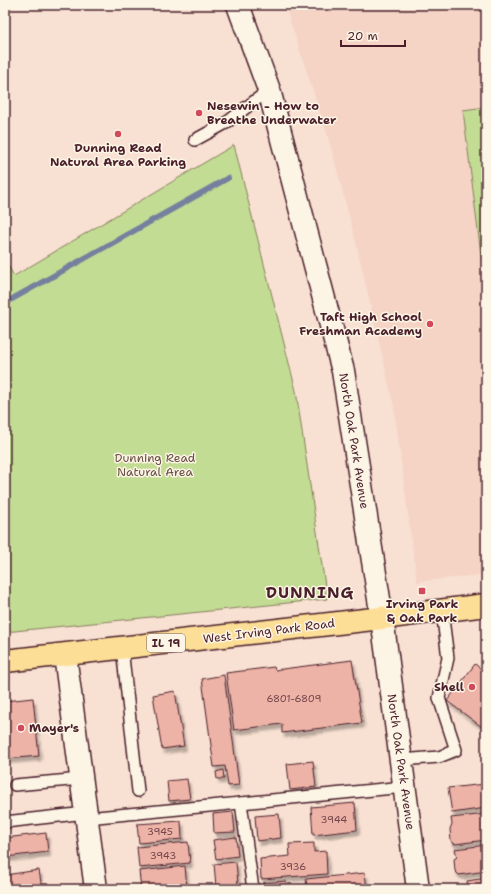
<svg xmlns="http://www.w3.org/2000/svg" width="491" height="894" viewBox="0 0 491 894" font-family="'Shantell Sans',sans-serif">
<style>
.built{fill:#f5d3c5}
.green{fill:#c3dc93;stroke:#867e5f}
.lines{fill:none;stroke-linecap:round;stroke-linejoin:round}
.stream{stroke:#74809e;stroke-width:6}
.building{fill:#edb3a7;stroke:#4a1f2b;filter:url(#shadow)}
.lane-casing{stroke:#4a1f2b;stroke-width:14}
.street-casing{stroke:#4a1f2b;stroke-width:25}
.secondary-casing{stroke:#4a1f2b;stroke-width:25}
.primary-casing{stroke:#4a1f2b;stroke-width:25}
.lane{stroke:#fcf5e5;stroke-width:11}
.street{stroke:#fcf5e5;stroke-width:22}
.secondary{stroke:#fcf5e5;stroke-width:22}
.primary{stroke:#fcde96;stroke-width:22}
.poi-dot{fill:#d1495b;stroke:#fcf5e5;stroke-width:1.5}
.labels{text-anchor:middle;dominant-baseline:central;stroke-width:3;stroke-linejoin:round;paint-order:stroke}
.number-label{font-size:10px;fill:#73444a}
.shield{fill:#fcf5e5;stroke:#7f5f63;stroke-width:1}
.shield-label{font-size:11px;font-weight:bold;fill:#4a1f2b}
.poi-label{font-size:12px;font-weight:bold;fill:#4a1f2b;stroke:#fcf5e5;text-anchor:start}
.street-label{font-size:12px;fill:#4a1f2b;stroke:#fcf5e5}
.park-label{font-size:12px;fill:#684e45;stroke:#fcf5e5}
.district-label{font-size:16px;font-weight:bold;letter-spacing:1px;fill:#4a1f2b;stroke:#fcf5e5}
</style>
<defs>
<filter id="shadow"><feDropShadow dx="2.5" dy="4.5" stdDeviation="1" flood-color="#0004"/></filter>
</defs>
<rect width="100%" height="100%" fill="#f8e1d2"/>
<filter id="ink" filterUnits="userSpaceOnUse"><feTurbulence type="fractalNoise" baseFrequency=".025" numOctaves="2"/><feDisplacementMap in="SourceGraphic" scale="8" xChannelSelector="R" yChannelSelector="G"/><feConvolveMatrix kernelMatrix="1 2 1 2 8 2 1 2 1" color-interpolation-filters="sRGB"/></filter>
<g filter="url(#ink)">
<polygon class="built" points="285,5 486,5 486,574 417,582 394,407 356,242 329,140"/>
<g class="green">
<polygon points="486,107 486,295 463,110"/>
<polygon points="234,145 296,391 327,599 5,632 5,260 14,276"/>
</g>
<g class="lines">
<polyline class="stream" points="5,303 228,178"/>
</g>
<g class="building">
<polygon points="352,660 362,723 282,733 282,724 234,730 226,673 274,667 275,670"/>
<polygon points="475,664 486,673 486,730 447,701"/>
<polygon points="224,675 239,785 228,786 225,766 214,767 202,679"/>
<polygon points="175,691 184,746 162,749 153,695"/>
<polygon points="33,698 39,756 5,759 5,701"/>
<polygon points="313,761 316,787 290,790 287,764"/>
<polygon points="223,770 224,779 217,779 216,772"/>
<polygon points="187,779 190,799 169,801 167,781"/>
<polygon points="486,784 486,808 452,813 448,788"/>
<polygon points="355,803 357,830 313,835 311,807"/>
<polygon points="233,812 235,832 214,833 213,814"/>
<polygon points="279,814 281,838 257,841 255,816"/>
<polygon points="486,814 486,840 455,844 451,841 450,829 452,824 451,818"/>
<polygon points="181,821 182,839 139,843 137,824"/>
<polygon points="46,833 48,852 5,857 5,838"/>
<polygon points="236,837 238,856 216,859 213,840"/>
<polygon points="188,842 190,863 139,868 137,847"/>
<polygon points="314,843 314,852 326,851 327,874 261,879 260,859 290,856 289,844"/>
<polygon points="486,845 486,871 459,875 455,871 454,859 457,857 455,849"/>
<polygon points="236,862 238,884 216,886 214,864"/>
<polygon points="185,866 187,888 182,889 141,889 139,871"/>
<polygon points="39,870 42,889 5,889 5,875"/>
<polygon points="365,873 367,889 307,889 306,879"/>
<polygon points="486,878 486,889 468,889 467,881"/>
<polygon points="286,881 287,889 264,889 263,883"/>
</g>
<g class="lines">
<g class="lane-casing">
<g id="lane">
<polyline points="195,140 226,123 269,90"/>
<polyline points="122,648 138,791"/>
<polyline points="401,760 439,757 456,750 439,698 448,658 442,611"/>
<polyline points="15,785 81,779"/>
<polyline points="241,803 253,889"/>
<polyline points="87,818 404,787"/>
<polyline points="5,822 86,813"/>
</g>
</g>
<g class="street-casing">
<polyline id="street" points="65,655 96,889"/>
</g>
<g class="secondary-casing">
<polyline id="secondary" points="238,5 269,90 343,371 382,618 418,889"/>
</g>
<g class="primary-casing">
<polyline id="primary" points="5,661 382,618 486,605"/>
</g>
<use href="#lane" class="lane"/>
<use href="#street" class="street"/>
<use href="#secondary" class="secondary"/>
<use href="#primary" class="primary"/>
</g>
</g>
<g class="poi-dot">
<circle cx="199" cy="113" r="4"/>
<circle cx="118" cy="134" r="4"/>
<circle cx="430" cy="324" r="4"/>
<rect x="418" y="587" width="8" height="8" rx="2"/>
<circle cx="472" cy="687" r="4"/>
<circle cx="21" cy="728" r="4"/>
</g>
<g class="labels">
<g class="number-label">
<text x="294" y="698">6801-6809</text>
<text x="334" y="819">3944</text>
<text x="160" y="831">3945</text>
<text x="163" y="855">3943</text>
<text x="293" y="866">3936</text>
</g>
<rect class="shield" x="147" y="634" width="38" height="18" rx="3"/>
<g class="shield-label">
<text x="166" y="643">IL 19</text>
</g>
<g class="poi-label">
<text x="207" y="106">Nesewin - How to<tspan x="207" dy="14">Breathe Underwater</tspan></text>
<text x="118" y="148" text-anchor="middle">Dunning Read<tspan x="118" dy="14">Natural Area Parking</tspan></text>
<text x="422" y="317" text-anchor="end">Taft High School<tspan x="422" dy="14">Freshman Academy</tspan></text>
<text x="422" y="604" text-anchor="middle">Irving Park<tspan x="422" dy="14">&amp; Oak Park</tspan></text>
<text x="464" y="687" text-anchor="end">Shell</text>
<text x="29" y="728">Mayer's</text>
</g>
<g class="street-label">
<text transform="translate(354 441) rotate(81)">North Oak Park Avenue</text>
<text transform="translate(269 631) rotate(-7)">West Irving Park Road</text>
<text transform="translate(401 762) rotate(82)">North Oak Park Avenue</text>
</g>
<g class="park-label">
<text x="155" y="458">Dunning Read<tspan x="155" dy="14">Natural Area</tspan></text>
</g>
<g class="district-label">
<text x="310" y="592">DUNNING</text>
</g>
</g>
<rect width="491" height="894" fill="none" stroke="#fcf5e5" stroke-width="20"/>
<rect x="10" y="10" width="471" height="874" fill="none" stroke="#4a1f2b" stroke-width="1.5" filter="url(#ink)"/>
<path d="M341 40v6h64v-6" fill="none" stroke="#4a1f2b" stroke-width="2"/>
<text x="347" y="40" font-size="12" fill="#4a1f2b" stroke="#fcf5e5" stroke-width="3" paint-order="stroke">20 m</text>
</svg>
